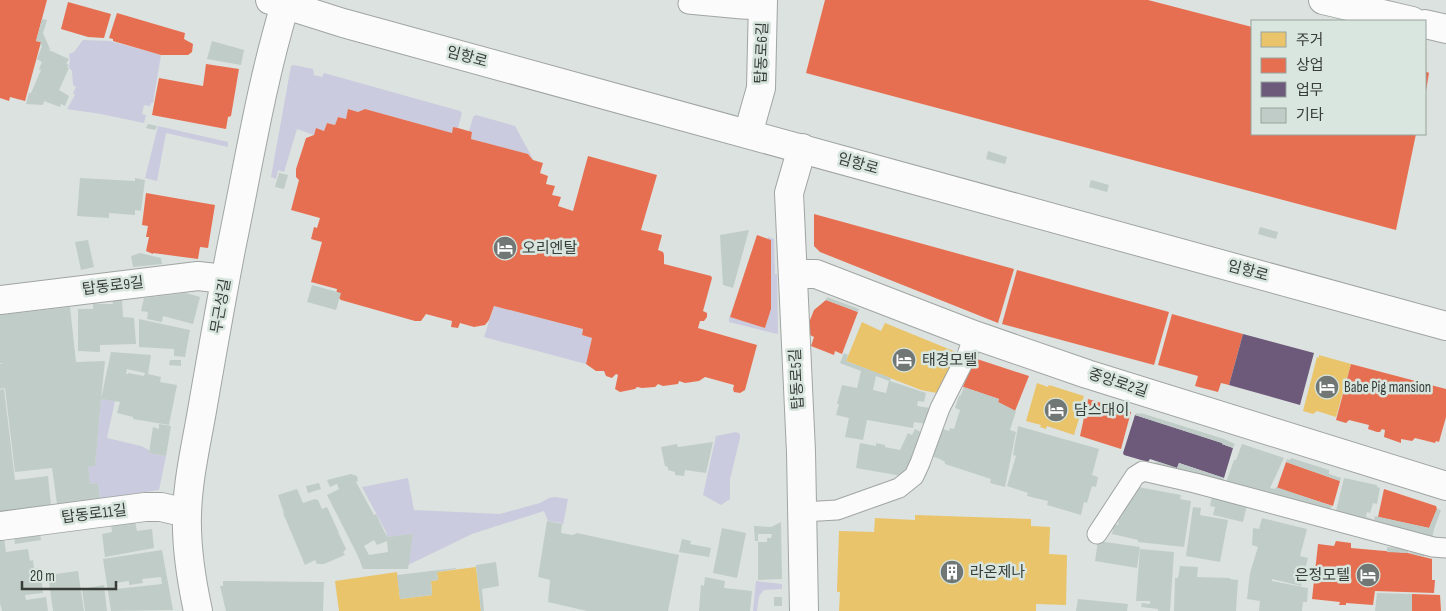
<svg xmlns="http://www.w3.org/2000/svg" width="1446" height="611" viewBox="0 0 1446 611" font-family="'Sofia Sans Condensed','Noto Sans KR',sans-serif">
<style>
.green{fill:#cacbde}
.homes{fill:#e9c46a}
.shops{fill:#e76f51}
.offices{fill:#6d597a}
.building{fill:#c0ccc7;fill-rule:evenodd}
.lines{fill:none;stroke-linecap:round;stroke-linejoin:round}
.lane-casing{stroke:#a0a5a2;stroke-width:21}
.street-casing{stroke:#a0a5a2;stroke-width:30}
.secondary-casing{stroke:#a0a5a2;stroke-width:30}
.lane{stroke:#fafbfa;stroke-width:19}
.street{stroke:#fafbfa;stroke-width:28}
.secondary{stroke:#fafbfa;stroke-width:28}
.labels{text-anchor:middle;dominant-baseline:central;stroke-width:5;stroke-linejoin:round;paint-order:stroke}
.street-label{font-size:15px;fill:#383d3a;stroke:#d8e6df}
.poi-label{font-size:15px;fill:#383d3a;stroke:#d8e6df;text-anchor:start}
</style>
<rect width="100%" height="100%" fill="#dce2df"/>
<g class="green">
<polygon points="83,40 110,41 161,55 153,103 151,103 150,106 144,105 142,114 146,115 144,123 101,114 67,109 75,95 73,93 76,87 73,85 72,71 69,67 70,61 69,54 74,52"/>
<polygon points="294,65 313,69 314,75 322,77 324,73 460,111 462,113 458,128 453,127 452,133 365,109 358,112 349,109 346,119 338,117 335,125 327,123 324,131 316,128 314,135 297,129 284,172 278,170 276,179 271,177 291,66"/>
<polygon points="476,115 515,126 533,159 528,154 471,139 472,133 469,131 473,117"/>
<polygon points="158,126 228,142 228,147 166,133 157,181 145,178"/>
<polygon points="768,237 774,239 775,274 777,274 778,333 777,334 729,322 729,317 730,317 765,328 771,309 771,240 768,239"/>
<polygon points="494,306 583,329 582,335 592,338 586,364 484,337"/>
<polygon points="101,399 115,401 107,438 141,446 149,450 149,453 166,456 159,490 100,499 98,483 90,484 88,467 95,466"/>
<polygon points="736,432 740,434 740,438 730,479 730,499 721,505 703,495 716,436"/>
<polygon points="408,478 414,510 500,514 540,503 549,498 555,497 568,499 563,525 561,523 548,521 544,511 472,534 408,565 413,534 387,537 386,532 362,487"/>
<polygon points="756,581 782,584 782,589 764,590 759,596 757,611 753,611"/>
</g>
<g class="homes">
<polygon points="862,322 881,331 885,323 956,352 943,383 937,393 921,390 846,361"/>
<polygon points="1319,355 1351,364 1336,417 1317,411 1313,414 1303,411 1317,357 1319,358"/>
<polygon points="1037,383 1048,387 1049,385 1084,396 1079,412 1081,412 1074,435 1047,426 1046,429 1040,427 1041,425 1026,421"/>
<polygon points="915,515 1031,519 1031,526 1050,527 1049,554 1067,555 1066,605 1036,604 1036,611 839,611 840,592 837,592 839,531 874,532 875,518 915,520"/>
<polygon points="476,567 481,611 339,611 335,581 397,572 400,599 432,595 431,581 438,580 437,572"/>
</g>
<g class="shops">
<polygon points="0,0 47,0 36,41 41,42 25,101 10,97 9,101 0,98"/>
<polygon points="825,0 1148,0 1252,27 1252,134 1416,134 1396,230 806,73"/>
<polygon points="68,2 111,14 104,38 88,37 61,29"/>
<polygon points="117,13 185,33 184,39 193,44 192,52 188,55 161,55 113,41 113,39 109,38"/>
<polygon points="206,64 239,69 231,116 228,117 226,129 152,115 159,78 203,86"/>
<polygon points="1425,71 1429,73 1426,91 1425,90"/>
<polygon points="348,109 358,112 365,109 452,133 453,127 458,128 472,132 471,139 528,154 533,160 543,163 540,173 548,176 546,184 555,186 552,195 561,197 558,206 573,211 588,156 657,175 641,230 662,235 658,250 663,252 664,255 664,264 711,276 712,278 703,311 707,313 707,317 704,321 700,321 698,328 757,345 745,390 740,393 734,392 733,389 734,385 705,377 699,381 685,383 679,381 678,384 663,386 658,384 655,387 642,388 637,387 635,389 620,392 615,389 618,375 616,374 612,378 606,376 604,371 596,371 586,364 592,338 582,335 583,329 494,306 489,320 485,325 474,327 460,323 458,328 451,327 452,321 426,314 421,321 415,321 341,300 336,295 337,289 311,282 322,242 311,239 314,227 317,228 320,218 291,210 299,180 296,177 296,169 306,138 314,135 316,128 324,131 327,123 335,125 338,117 346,119"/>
<polygon points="146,193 215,205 208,248 200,247 198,259 153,253 153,254 146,251 149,237 146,237 148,226 142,225"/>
<polygon points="814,214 1014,269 998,323 820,252 814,246"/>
<polygon points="757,235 771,240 771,309 765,328 730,317"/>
<polygon points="1017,270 1169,312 1154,365 1002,324"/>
<polygon points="826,300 858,312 842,354 835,351 834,355 811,346 814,337 810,335 810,320 814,310"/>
<polygon points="1172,314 1243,334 1229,385 1221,383 1218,392 1195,386 1198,376 1158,365"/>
<polygon points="974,358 1029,376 1015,411 998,402 999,399 963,387"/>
<polygon points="1351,364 1446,389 1446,417 1439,442 1436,441 1435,443 1415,438 1412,441 1401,439 1401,443 1384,437 1385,430 1382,429 1380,432 1377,432 1368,429 1369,425 1349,420 1346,423 1336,420"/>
<polygon points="1088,399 1131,412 1121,449 1080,436"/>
<polygon points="1286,462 1340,481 1333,506 1277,488"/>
<polygon points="1384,489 1436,506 1437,509 1429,528 1378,517"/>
<polygon points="1336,541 1351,543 1351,548 1408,553 1432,559 1432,580 1435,580 1434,593 1375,591 1373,605 1346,603 1346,605 1339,605 1340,602 1312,599 1318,544 1334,546"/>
<polygon points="1412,594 1440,595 1441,611 1412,611"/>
</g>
<g class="offices">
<polygon points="1243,334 1314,353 1300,405 1229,385"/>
<polygon points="1135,415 1222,443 1222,444 1233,448 1224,478 1179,463 1177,468 1150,459 1148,462 1124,455 1123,453"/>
</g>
<g class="building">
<polygon points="42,19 47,20 43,33 50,49 49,50 69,59 66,64 69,65 67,67 69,68 59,90 69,96 65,106 61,104 60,107 44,101 43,105 26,104 29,93 31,93 41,70 39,69 42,62 37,59 42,46 40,45 41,42 36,41"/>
<polygon points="212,41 244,50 241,65 207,59"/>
<polygon points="148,124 157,126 155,130 146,128"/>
<polygon points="988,151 1007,157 1005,164 986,159"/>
<polygon points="279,173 288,175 284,189 275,187"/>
<polygon points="80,178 135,181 135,178 145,180 141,211 135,210 135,215 109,213 109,218 77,216"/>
<polygon points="1091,180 1109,185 1107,192 1089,187"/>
<polygon points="1260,227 1278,232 1276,239 1258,234"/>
<polygon points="749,230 733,288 723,285 720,235"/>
<polygon points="88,240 94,267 81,270 75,242"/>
<polygon points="140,253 161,258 162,264 133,267 131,256"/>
<polygon points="312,285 341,293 336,310 307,302"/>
<polygon points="186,293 200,297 193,324 163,316 162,322 147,319 148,312 141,311 144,298"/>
<polygon points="827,297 859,309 858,312 826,300"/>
<polygon points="122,298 123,317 134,318 136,344 100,345 100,352 78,351 78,309 93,309 93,304 113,304 112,299"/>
<path d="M70 307 76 362 105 361 101 399 111 352 151 355 148 374 161 377 160 382 177 385 169 425 133 419V417L117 413 120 402 101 399 95 466 88 467 90 484 98 483 100 499 57 504 52 468 15 472 5 388 0 389V364L3 363H0V315ZM127 369 145 373 144 376 128 373V374H126Z"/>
<polygon points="139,319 190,330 185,357 174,356 174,349 139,347"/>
<path d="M844 353 848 355 846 361 891 378 890 381 926 393 924 402 918 401 917 406 930 408 926 424 914 422 913 428 867 420 863 440 845 437 849 418 836 415 839 404H837L842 385 857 388 861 371 840 363ZM876 376 889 381 886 393 873 390Z"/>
<polygon points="170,360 181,360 181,366 169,365"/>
<polygon points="964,387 999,399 998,402 1016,411 1010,430 1016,432 1005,487 990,483 991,479 945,464 945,462 940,459 928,455 937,427 949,431 950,428 954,429 960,410 955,408 959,396 961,395"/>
<polygon points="4,389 15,480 48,476 51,505 0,512 0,390"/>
<polygon points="1136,413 1140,414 1141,413 1224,439 1235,444 1233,448 1222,444 1222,443 1135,415"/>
<polygon points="159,424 171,426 166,456 149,453 153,427 159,429"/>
<polygon points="1018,426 1099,449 1092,475 1098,477 1096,487 1092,486 1087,503 1084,502 1081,515 1047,505 1048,501 1027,496 1028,493 1007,486 1016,456 1013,455"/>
<polygon points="915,429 926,435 911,470 902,476 856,468 860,443 876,446 876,443 885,445 885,447 900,450 908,433 912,435"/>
<polygon points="713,442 706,473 685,470 684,476 675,475 675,472 668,470 668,467 665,466 661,447 677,444 678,447"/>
<polygon points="1242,444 1284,458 1270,488 1275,489 1276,487 1332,506 1329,513 1225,485 1234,460 1236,460"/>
<polygon points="1291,458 1329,470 1329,474 1341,478 1340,481 1286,462 1287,459 1290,460"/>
<polygon points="1156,461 1177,468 1179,463 1224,478 1223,483 1154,466"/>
<path d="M351 474 357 476 358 481 356 482 374 515 376 514 387 537 413 534 408 569H363L358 556 327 495 339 489 337 484 330 487 327 480ZM374 540 377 545 387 541 388 552 369 555 364 546Z"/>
<polygon points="1344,478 1377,485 1377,487 1380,488 1377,504 1373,503 1370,513 1367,512 1366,517 1374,520 1375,516 1429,528 1437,509 1441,510 1434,529 1432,539 1335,515"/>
<polygon points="319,483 321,489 308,493 306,486"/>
<polygon points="1138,487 1181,495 1180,499 1191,501 1184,547 1138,542 1138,540 1112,534 1114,524 1118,525 1119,517"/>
<polygon points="297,489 303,503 315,499 318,500 322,509 327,507 339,533 338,534 339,534 346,549 343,552 345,555 324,564 317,564 315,560 305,565 283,513 284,513 278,495"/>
<polygon points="1212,496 1247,505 1243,522 1213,515 1215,507 1210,506"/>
<polygon points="1193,507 1201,508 1200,515 1228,520 1220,562 1186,556"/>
<polygon points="1262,518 1307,529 1300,556 1308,558 1301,586 1272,579 1272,581 1308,588 1307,602 1303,602 1302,611 1259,611 1260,601 1247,599 1250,573 1258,547 1252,545 1253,528 1259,529"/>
<polygon points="135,521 137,531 152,529 154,548 105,557 102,534 112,532 111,524"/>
<polygon points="547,521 562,524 561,533 573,535 577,533 679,555 668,611 587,611 548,602 550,580 538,577"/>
<polygon points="781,522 782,579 758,580 758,542 767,542 767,538 771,538 772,534 758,534 758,541 755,541 754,526 771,527"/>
<polygon points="722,528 746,533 737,578 713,573"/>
<polygon points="40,534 41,540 15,544 14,537"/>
<polygon points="4,538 6,552 28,549 30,561 33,560 34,569 40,568 43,593 25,595 26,600 46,597 48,611 2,611 0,603 0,539"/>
<polygon points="682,539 691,541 690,544 711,548 709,557 679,552"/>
<polygon points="1098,541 1140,547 1137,568 1095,561"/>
<polygon points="1387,547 1408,549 1408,553 1387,552"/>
<polygon points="1140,549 1174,552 1170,611 1158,611 1158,609 1141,607 1142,603 1150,604 1150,601 1136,601"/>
<path d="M162 550 173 610 111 611 103 559ZM161 577 162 584 116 589 115 583 129 581V585L143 583 142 579Z"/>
<polygon points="1410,552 1424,555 1424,557 1409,553"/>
<polygon points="496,562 499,586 482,589 484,611 481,611 476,565"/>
<polygon points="1180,566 1198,567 1197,577 1230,578 1230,579 1238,580 1236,611 1174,611 1175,578 1178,578"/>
<polygon points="456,568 456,569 437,572 438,580 431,581 432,595 400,599 397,575"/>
<polygon points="78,571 84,611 53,611 48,575"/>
<polygon points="705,577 725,581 724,588 752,591 750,611 699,611 701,585 704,586"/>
<polygon points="223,581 324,582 323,611 226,611 220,586 223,586"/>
<polygon points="104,585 107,611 85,611 82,589"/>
<polygon points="1377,593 1412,594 1412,611 1375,611"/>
<rect x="774" y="597" width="8" height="9"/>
<polygon points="1078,599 1128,604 1127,611 1076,611"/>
</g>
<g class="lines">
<g class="lane-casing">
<g id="lane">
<polyline points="688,4 742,9 763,10"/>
<polyline points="802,512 837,510 899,488 914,476 920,463 940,408 967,355 974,335"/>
<polyline points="1097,534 1135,476 1143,471 1195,483 1433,547 1446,548"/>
</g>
</g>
<g class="street-casing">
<g id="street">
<polyline points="1323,0 1412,21"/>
<polyline points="1425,24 1446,29"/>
<polyline points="748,134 761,88 763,0"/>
<polyline points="802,148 789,193 801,452 804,611"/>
<polyline points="793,274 816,274 974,335 1087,374 1446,486"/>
<polyline points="0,300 198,276 225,279"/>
<polyline points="0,526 145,507 161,507 187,513"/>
<path d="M198 611C191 579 186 546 187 514 188 477 197 441 203 405 212 353 221 301 231 249 248 167 261 84 285 5"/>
</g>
</g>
<g class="secondary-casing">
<polyline id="secondary" points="270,0 343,23 1446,326"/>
</g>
<use href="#lane" class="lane"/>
<use href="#street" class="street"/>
<use href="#secondary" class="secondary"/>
</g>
<defs>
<g id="hotel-disc" transform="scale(1.25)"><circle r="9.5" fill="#717774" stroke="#d8e6df"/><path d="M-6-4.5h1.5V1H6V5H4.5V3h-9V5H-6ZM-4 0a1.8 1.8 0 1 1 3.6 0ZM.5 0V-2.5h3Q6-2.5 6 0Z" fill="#fff"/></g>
<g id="building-disc" transform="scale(1.25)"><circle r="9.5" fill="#717774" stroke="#d8e6df"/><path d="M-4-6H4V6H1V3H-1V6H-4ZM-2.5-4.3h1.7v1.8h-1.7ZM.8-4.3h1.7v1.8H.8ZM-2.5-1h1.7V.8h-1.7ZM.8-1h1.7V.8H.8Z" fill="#fff"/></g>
</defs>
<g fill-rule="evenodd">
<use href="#hotel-disc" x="505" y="248"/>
<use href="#hotel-disc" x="904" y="360"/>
<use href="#hotel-disc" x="1327" y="387"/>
<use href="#hotel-disc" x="1056" y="410"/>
<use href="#building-disc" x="952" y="572"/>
<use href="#hotel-disc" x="1368" y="575"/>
</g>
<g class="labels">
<g class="street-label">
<text transform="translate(762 53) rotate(-88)">탑동로6길</text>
<text transform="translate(467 57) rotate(15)">임항로</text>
<text transform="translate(858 164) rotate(16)">임항로</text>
<text transform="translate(1248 271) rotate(15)">임항로</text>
<text transform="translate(113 286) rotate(-7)">탑동로9길</text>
<text transform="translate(221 306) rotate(-80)">무근성길</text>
<text transform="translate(797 379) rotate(-93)">탑동로5길</text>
<text transform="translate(1118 383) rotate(18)">중앙로2길</text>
<text transform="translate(94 514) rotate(-7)">탑동로11길</text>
</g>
<g class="poi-label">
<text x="522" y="248">오리엔탈</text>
<text x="922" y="360">태경모텔</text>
<text x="1344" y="387">Babe Pig mansion</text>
<text x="1074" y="410">담스대이</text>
<text x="970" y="572">라온제나</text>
<text x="1350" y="575" text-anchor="end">은정모텔</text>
</g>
</g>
<rect x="1251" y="20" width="175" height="115" fill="#d8e6df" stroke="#98a29d"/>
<rect x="1261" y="32" width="25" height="15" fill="#e9c46a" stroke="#98a29d"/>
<text x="1296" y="45" font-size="15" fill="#383d3a">주거</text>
<rect x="1261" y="58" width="25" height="15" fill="#e76f51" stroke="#98a29d"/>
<text x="1296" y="70" font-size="15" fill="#383d3a">상업</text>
<rect x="1261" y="82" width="25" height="15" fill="#6d597a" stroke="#98a29d"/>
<text x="1296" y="95" font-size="15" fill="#383d3a">업무</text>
<rect x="1261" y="108" width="25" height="15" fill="#c0ccc7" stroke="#98a29d"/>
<text x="1296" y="120" font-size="15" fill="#383d3a">기타</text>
<path d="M22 581v8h94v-8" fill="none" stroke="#383d3a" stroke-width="2.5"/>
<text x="30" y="581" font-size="15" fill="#383d3a" stroke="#d8e6df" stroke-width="4" paint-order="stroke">20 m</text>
</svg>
